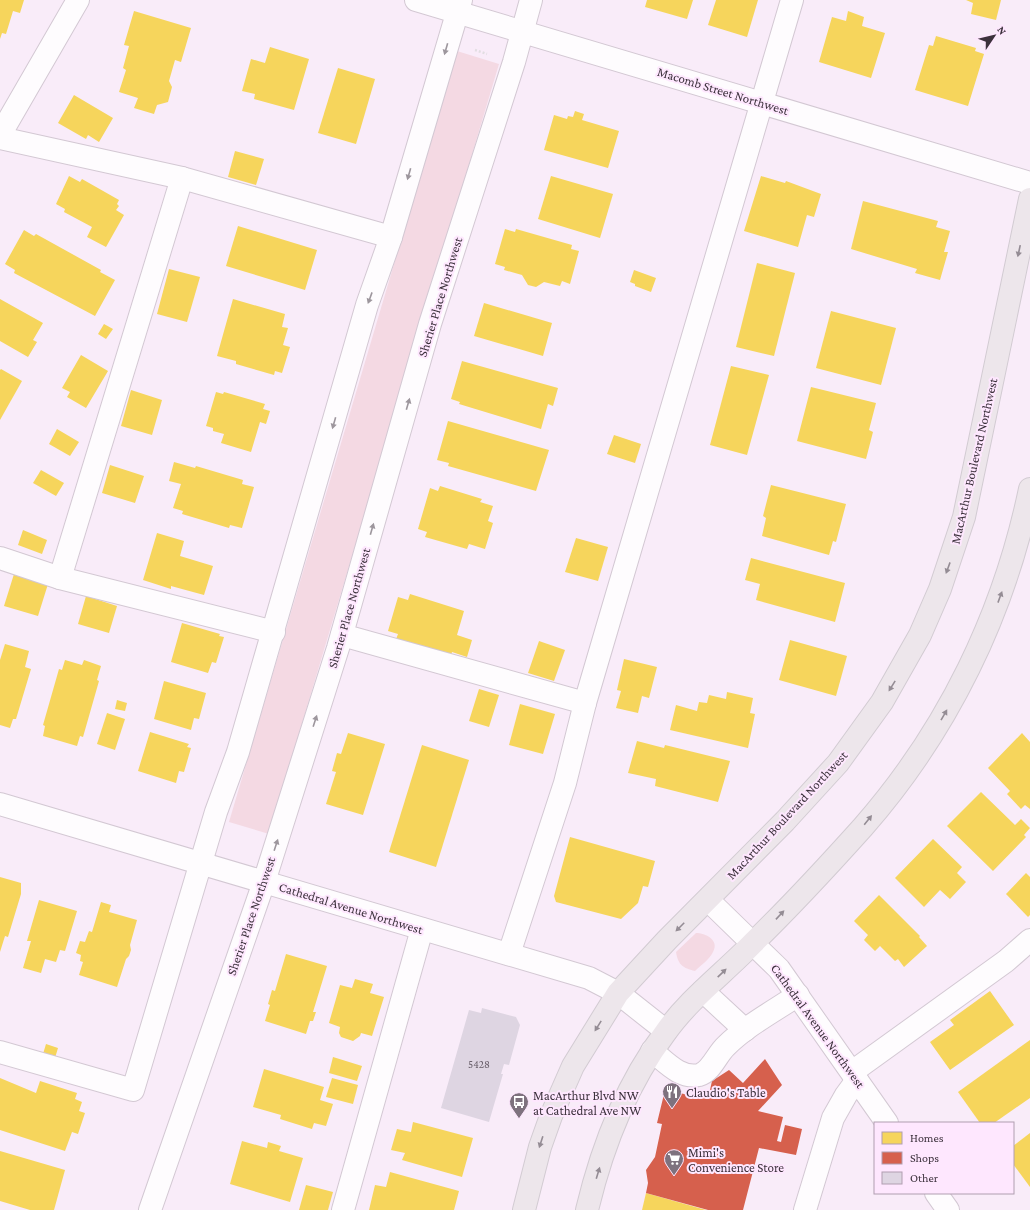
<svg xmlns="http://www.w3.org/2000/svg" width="1030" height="1210" viewBox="0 0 1030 1210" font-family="'Crimson Pro',serif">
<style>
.green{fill:#f4d9e3}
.homes{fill:#f6d55c}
.shops{fill:#d6604d}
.building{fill:#ded5e2}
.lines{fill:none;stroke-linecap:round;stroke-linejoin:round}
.minor-casing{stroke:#d3c8d3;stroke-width:24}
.major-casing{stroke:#d2cbd2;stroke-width:24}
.path{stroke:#e2dee2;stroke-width:2.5;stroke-dasharray:2 2;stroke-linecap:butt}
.minor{stroke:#fefcfe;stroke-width:22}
.major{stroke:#ede6eb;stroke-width:22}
.oneway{fill:#9d969d}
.oneway2{fill:#948c94}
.labels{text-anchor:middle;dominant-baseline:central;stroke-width:4;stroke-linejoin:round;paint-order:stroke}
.number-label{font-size:11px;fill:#685e69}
.street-label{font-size:13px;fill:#3c313c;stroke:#fee7fe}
.poi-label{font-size:13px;fill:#3c313c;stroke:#fee7fe;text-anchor:start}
</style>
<rect width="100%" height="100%" fill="#f9ecf9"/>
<g class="green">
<polygon points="457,51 499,64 269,834 229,822"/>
<path d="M696 933C705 933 720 940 713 952 710 959 701 965 695 971 683 968 678 965 676 952Z"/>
</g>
<g class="homes">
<polygon points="0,0 24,0 20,13 13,11 6,34 2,33 0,39"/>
<polygon points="647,0 693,0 687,19 645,7"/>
<polygon points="716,0 758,0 747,37 708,25"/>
<polygon points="966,0 1001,0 996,20 971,14 973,3"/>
<polygon points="134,11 191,28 181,62 175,60 169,81 172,87 168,102 157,105 154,114 134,108 138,98 119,92 126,70 123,68 129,46 124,45"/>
<polygon points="848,11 864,17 862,26 885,33 871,78 819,62 832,17 846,21"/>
<polygon points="936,36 976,48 975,51 984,54 968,106 915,90 929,45 933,46"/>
<polygon points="270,47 309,59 294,110 254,99 255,94 242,91 251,59 265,63"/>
<polygon points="338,68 375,79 356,144 318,133"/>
<polygon points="74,95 113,118 99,142 88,135 86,139 58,123"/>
<polygon points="575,111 584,114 582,120 619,131 608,168 544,150 554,115 567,119 568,116 573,117"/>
<polygon points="235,151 264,159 256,185 228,177"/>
<polygon points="69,176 80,182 82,179 119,200 117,204 119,206 116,210 124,215 106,247 87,237 92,227 64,212 65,209 56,204"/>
<polygon points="551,176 613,194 600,238 538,219"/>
<polygon points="761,176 785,183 786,181 821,194 814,217 807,215 798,247 744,231"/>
<polygon points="863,201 938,221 936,227 950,231 944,252 948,252 940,280 915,273 917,269 851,249"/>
<polygon points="238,226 317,250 305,290 226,266"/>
<polygon points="505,229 515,232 516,229 572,245 571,249 579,251 570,284 562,281 560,286 544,282 536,287 528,285 522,275 504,270 505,267 495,264"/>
<polygon points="24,230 34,236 36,234 101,270 100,272 115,280 95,316 14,273 15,270 5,264"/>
<polygon points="757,263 795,273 774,356 736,347"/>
<polygon points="169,269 200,277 187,322 157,314"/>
<polygon points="634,270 656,278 651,292 635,286 635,284 630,282"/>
<polygon points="0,299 43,323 33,340 37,342 28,357 0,341"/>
<polygon points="233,299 285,314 282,327 288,328 283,345 290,347 282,373 275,371 274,375 236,364 236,361 217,356"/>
<polygon points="484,303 552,323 543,356 474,336"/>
<polygon points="831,311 896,328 881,385 816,368"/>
<polygon points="104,324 113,329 106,339 98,334"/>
<polygon points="81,355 108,371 86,408 67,397 70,392 62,388"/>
<polygon points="462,361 558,388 553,406 548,404 541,429 459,404 460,402 451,399"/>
<polygon points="731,366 769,375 747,455 710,445"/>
<polygon points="1,369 22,381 0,420 0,370"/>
<polygon points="811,387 876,403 869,430 873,432 866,459 797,441"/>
<polygon points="131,390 162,400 152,435 121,426"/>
<polygon points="216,392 223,394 224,392 265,404 263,409 270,411 266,424 260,422 251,452 221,443 224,434 213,431 213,428 206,426"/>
<polygon points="448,421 549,450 536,491 448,466 449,463 437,460"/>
<polygon points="57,429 79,442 70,456 49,444"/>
<polygon points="614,435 641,444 635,463 607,454"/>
<polygon points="174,462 195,468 196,466 243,480 242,484 254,487 242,528 230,525 229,528 182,514 183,511 173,508 181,484 169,481"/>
<polygon points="110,465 144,476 135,503 102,493"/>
<polygon points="41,470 64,483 56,496 33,483"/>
<polygon points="771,485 846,504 836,542 833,541 829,555 762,536 766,518 763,516"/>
<polygon points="440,486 482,499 480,502 493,506 488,521 493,523 485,549 469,544 467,549 425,537 427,532 418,529 430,488 438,491"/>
<polygon points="23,530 47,540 42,554 18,545"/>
<polygon points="157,533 184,541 180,556 213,566 204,595 171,586 171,589 143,580"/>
<polygon points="576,538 608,547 598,581 565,572"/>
<polygon points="751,558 845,583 835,622 756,600 760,584 745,580"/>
<polygon points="14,574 48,584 38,616 4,606"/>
<polygon points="410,594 464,611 457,635 472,640 467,657 452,652 450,659 395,642 398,634 388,631 398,597 408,600"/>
<polygon points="86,596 117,606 109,633 78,624"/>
<polygon points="182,623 220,634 219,636 224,637 216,663 212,662 208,673 171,662"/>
<polygon points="790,640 847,656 836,696 779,680"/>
<polygon points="539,641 565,650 554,681 528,673"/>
<polygon points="5,644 29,651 25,667 31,669 16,719 13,719 10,728 0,725 0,660"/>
<polygon points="624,659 657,667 649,698 642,696 638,713 616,708 621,691 617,690"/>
<polygon points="65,660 82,665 84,660 101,666 97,680 99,681 83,737 80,736 77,746 43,736 45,726 43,725 59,669 62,670"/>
<polygon points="164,681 206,693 199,719 194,718 191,730 154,719"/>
<polygon points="479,689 499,695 489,727 469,721"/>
<polygon points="727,692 753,698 750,713 755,714 748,748 670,730 676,705 697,711 699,702 707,703 709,695 726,699"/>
<polygon points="117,700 127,703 125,711 115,709"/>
<polygon points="520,704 555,714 543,754 509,745"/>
<polygon points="107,713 125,719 115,750 97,744"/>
<polygon points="150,732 189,744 187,747 191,748 184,772 179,771 176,783 138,771"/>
<polygon points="348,733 385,744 363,815 326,804 336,772 332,771 337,753 341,754"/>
<polygon points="1022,733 1030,742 1030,809 1025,805 1021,809 1007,794 1010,791 988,768"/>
<polygon points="637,741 664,748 665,745 730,761 718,802 655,786 656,779 628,773"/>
<polygon points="422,745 469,760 436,867 389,852"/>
<polygon points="981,792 1015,825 1021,819 1030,828 1024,835 1026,837 993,871 947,826"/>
<polygon points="570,837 655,861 648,887 643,886 638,903 621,919 556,902 554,896"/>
<polygon points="933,839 962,867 957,873 966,882 950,899 940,890 924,907 895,878"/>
<polygon points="1026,873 1030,877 1030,915 1028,917 1006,894"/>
<polygon points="0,877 21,883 21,894 8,937 5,936 0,952"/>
<polygon points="879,895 920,936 919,937 927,946 904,967 898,959 895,961 880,946 875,951 864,940 868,935 854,921"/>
<polygon points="39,900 77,911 65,951 60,950 56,962 45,959 41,973 23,968 31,941 27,941"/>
<polygon points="101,902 111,905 109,912 137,920 130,945 131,950 129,956 126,959 117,987 79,975 83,962 80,961 81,955 76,953 80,941 85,942 89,931 92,932"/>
<polygon points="286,954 327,966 313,1012 316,1012 313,1021 310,1021 306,1034 265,1021 270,1005 268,1004 272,990 275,991"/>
<polygon points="355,979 373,984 370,993 384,997 372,1036 361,1033 360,1036 353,1041 341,1037 339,1033 340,1027 329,1023 340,985 352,988"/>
<polygon points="990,991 1014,1025 950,1070 930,1042 954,1025 950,1020"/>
<polygon points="1030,1040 1030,1098 994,1123 980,1123 958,1092"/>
<polygon points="46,1044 58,1048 55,1058 43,1054"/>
<polygon points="333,1057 362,1066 357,1081 329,1073"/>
<polygon points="264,1069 324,1087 320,1100 333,1104 326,1126 314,1123 312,1129 280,1119 281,1115 253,1107"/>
<polygon points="0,1078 36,1093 40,1081 77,1093 75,1099 82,1102 79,1111 85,1113 78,1134 72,1132 65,1151 0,1130"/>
<polygon points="332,1078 358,1085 353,1104 326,1097"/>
<polygon points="413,1122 473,1138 462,1177 402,1160 405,1153 391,1150 397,1129 411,1132"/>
<polygon points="1030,1133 1030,1187 1013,1164 1013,1146"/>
<polygon points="242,1141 267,1148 268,1142 281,1146 279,1151 303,1158 290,1202 230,1184"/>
<polygon points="0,1151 65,1170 54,1210 30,1210 0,1201"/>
<polygon points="390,1172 459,1191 454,1210 369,1210 375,1185 386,1187"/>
<polygon points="306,1185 333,1192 328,1210 299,1210"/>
<polygon points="646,1193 706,1210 642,1210"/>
</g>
<polygon class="shops" points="765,1059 782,1085 758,1111 783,1117 777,1141 781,1142 785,1125 802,1129 796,1155 759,1148 743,1210 708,1210 646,1193 648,1183 646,1170 655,1157 662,1124 657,1123 665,1090 708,1099 712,1081 729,1070 743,1083"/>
<polygon class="building" points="482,1008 516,1017 520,1025 509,1065 504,1064 501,1074 503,1074 489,1122 441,1108 469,1010 481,1013"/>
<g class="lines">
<g class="minor-casing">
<g id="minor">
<polyline points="416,0 1030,183"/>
<polyline points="0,135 78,0"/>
<polyline points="0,138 182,178 391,237"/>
<polyline points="0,558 60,578 274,632"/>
<polyline points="60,578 182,178"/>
<polyline points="342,635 585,703"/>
<polyline points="0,804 589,978 618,993 666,1031"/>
<polyline points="708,900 779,969 887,1123"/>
<polyline points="509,954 565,783 585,703 792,0"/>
<polyline points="703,991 745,1030"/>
<path d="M652 1051C666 1062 680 1079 699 1075 711 1072 717 1054 726 1046 746 1026 774 1011 798 995"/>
<polyline points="0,1052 133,1090 216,812 238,752 367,305 391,237 461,0"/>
<polyline points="852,1072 1006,961 1030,940"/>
<polyline points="936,1193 948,1210"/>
<polyline points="150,1210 264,882 338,648 430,324 514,62 531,0"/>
<polyline points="343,1210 422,929"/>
<polyline points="805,1210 833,1118 846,1095 857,1080"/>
</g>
</g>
<g class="major-casing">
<g id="major">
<polyline points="524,1210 540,1147 551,1116 573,1066 618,993 667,940 785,821 838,763 882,702 920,635 940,589 964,517 1030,199"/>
<path d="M587 1210C602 1147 626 1085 665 1033 689 999 724 973 753 943 791 906 828 866 863 827 948 730 1004 614 1030 489"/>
</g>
</g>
<polyline class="path" points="475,50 487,54"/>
<use href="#minor" class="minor"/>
<use href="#major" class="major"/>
</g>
<defs><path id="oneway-solid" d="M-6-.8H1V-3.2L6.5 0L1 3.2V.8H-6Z"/></defs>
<g class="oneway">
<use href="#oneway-solid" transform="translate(446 49) rotate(106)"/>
<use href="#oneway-solid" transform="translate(409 174) rotate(106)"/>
<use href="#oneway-solid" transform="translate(370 298) rotate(110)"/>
<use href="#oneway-solid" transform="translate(408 404) rotate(-74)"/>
<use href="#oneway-solid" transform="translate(334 423) rotate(106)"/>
<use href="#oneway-solid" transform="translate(372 529) rotate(-74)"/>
<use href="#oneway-solid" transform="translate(315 721) rotate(-72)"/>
<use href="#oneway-solid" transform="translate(276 845) rotate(-72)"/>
</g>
<g class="oneway2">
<use href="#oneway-solid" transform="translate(1019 251) rotate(102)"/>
<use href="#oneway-solid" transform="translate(948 568) rotate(110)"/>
<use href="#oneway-solid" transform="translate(1000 597) rotate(-70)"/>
<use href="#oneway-solid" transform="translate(892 686) rotate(122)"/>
<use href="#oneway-solid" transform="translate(944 715) rotate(-60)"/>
<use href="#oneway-solid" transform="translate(868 820) rotate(-51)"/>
<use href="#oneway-solid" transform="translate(780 915) rotate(-47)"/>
<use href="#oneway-solid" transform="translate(680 927) rotate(135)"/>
<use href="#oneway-solid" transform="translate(722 973) rotate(-44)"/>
<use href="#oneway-solid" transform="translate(598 1026) rotate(122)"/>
<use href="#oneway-solid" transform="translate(541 1142) rotate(108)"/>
<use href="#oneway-solid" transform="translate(598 1173) rotate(-73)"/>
</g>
<defs>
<g id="restaurant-pin" transform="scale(1)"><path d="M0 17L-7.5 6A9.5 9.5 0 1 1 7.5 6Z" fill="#7e727e" stroke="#fee7fe"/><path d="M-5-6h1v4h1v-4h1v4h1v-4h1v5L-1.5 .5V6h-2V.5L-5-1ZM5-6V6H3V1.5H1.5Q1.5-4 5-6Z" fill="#fff"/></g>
<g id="bus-pin" transform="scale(1)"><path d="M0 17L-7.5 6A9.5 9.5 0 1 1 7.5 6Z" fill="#7e727e" stroke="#fee7fe"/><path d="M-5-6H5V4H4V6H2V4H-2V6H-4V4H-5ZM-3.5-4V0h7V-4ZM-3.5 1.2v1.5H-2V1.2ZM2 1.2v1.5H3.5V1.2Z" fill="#fff"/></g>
<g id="supermarket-pin" transform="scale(1)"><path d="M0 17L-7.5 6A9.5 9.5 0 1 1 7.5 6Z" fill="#7e727e" stroke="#fee7fe"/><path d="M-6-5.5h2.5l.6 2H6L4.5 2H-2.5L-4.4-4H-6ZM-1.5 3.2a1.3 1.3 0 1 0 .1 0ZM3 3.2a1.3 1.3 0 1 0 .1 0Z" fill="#fff"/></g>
</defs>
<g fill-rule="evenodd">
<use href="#restaurant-pin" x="672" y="1092"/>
<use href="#bus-pin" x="519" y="1102"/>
<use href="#supermarket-pin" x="674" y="1159"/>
</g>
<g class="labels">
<g class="number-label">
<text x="479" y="1064">5428</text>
</g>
<g class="street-label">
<text transform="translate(723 91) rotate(17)">Macomb Street Northwest</text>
<text transform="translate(440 297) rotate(-73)">Sherier Place Northwest</text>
<text transform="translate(974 461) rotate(-77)">MacArthur Boulevard Northwest</text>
<text transform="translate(349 608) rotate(-74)">Sherier Place Northwest</text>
<text transform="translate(787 815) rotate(-47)">MacArthur Boulevard Northwest</text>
<text transform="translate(351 908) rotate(17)">Cathedral Avenue Northwest</text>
<text transform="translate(251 916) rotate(-71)">Sherier Place Northwest</text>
<text transform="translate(818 1026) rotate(54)">Cathedral Avenue Northwest</text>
</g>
<g class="poi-label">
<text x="686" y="1092">Claudio's Table</text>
<text x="533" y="1095">MacArthur Blvd NW<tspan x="533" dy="15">at Cathedral Ave NW</tspan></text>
<text x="688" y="1152">Mimi's<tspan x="688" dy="15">Convenience Store</tspan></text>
</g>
</g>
<rect x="874" y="1122" width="140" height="72" fill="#fee7fe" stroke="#b09eb0"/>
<rect x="882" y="1132" width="20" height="12" fill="#f6d55c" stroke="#b09eb0"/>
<text x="910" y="1142" font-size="12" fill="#3c313c">Homes</text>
<rect x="882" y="1152" width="20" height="12" fill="#d6604d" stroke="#b09eb0"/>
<text x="910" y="1162" font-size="12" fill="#3c313c">Shops</text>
<rect x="882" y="1172" width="20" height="12" fill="#ded5e2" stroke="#b09eb0"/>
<text x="910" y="1182" font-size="12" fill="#3c313c">Other</text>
<g transform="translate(994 36) rotate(55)" stroke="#fee7fe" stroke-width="3" paint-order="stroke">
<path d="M0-3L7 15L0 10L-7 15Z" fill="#3c313c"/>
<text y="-6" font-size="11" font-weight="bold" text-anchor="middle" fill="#3c313c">N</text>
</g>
</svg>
